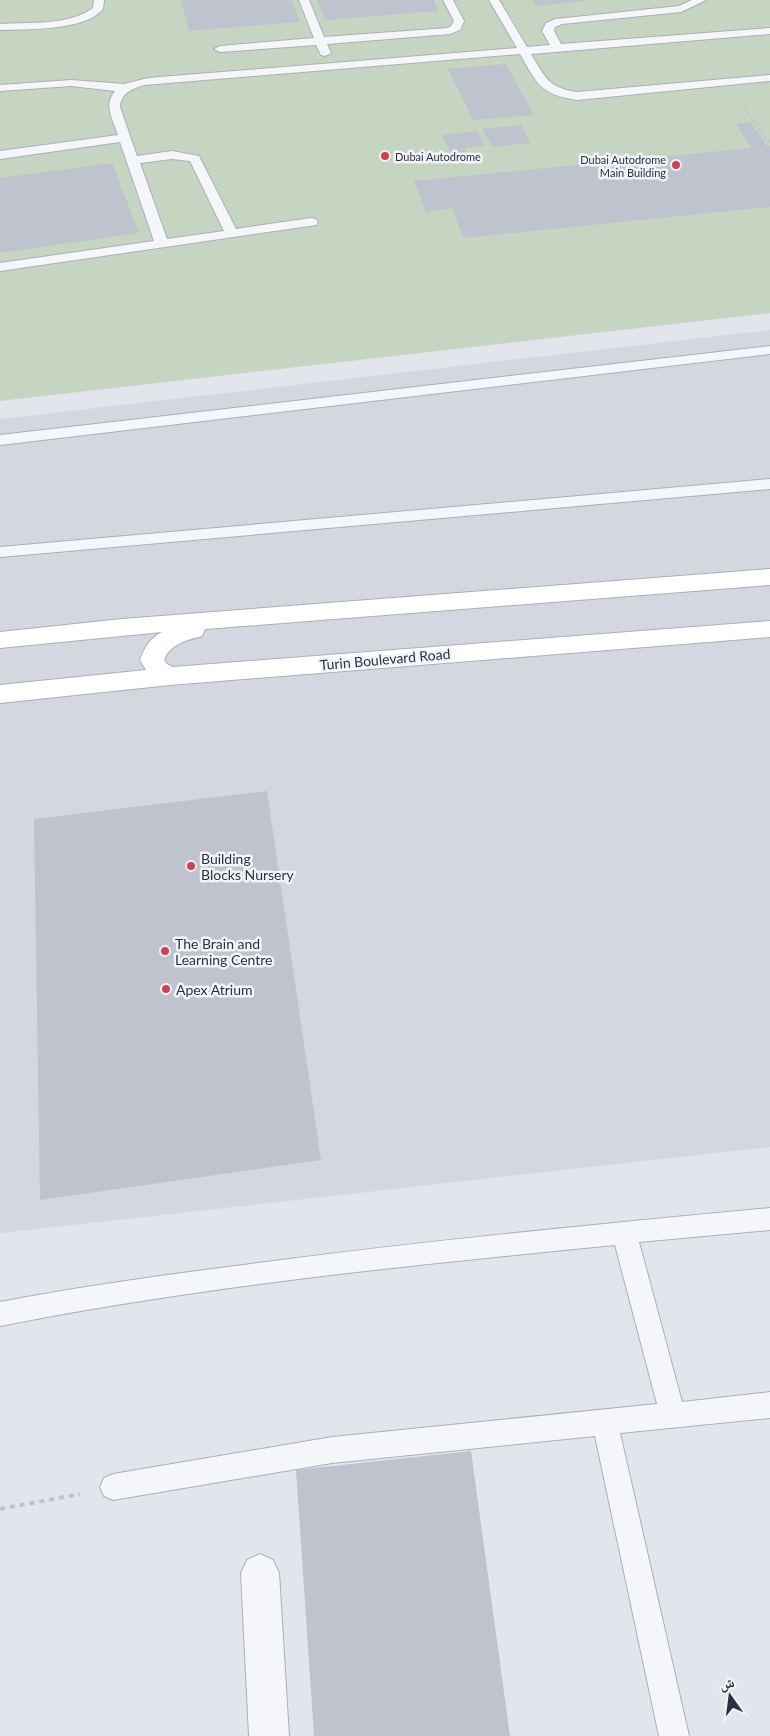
<svg xmlns="http://www.w3.org/2000/svg" width="770" height="1736" viewBox="0 0 770 1736" font-family="Lato,'Noto Naskh Arabic',sans-serif">
<style>
.built{fill:#d4d7e0}
.green{fill:#c6d5c2}
.building{fill:#bec3ce}
.lines{fill:none;stroke-linecap:round;stroke-linejoin:round}
.service-casing{stroke:#aaafb9;stroke-width:2}
.minor-casing{stroke:#aaafb9;stroke-width:2}
.secondary-casing{stroke:#aaafb9;stroke-width:2}
.path-far1{stroke:#c0c3ca;stroke-width:2;stroke-dasharray:2.5 2.5;stroke-linecap:butt}
.path{stroke:#c0c3ca;stroke-width:4;stroke-dasharray:5 5;stroke-linecap:butt}
.service{fill:#f5f6f9;fill-rule:evenodd}
.minor{fill:#f5f6f9;fill-rule:evenodd}
.secondary{fill:#fff;fill-rule:evenodd}
.poi-dot{fill:#d6404c;stroke:#f2f4f8;stroke-width:2}
.labels{text-anchor:middle;dominant-baseline:central;stroke-width:5;stroke-linejoin:round;paint-order:stroke}
.far-poi-label{font-size:11px;fill:#293144;stroke:#f2f4f8;text-anchor:start}
.street-label{font-size:14px;fill:#293144;stroke:#f2f4f8}
.poi-label{font-size:14px;fill:#293144;stroke:#f2f4f8;text-anchor:start}
</style>
<rect width="100%" height="100%" fill="#e2e5eb"/>
<polygon class="built" points="770,330 770,1147 0,1233 0,419"/>
<polygon class="green" points="0,0 770,0 770,313 0,401"/>
<g class="building">
<polygon points="181,0 292,0 300,22 189,31"/>
<polygon points="317,0 433,0 439,11 325,20"/>
<polygon points="533,0 586,0 586,1 536,6"/>
<polygon points="506,64 534,115 473,120 448,69"/>
<polygon points="751,122 767,146 770,146 770,207 463,238 452,208 426,212 414,181 751,148 736,124"/>
<polygon points="521,125 531,143 492,147 482,129"/>
<polygon points="477,131 485,146 464,148 469,157 454,158 442,135"/>
<polygon points="112,163 139,233 0,253 0,178"/>
<polygon points="267,791 321,1160 40,1200 34,819"/>
<polygon points="471,1451 510,1736 314,1736 296,1470"/>
</g>
<g class="lines">
<g class="service-casing">
<g id="service">
<path d="M94 0H104L103 9C85 31 27 29 0 30V24C29 22 69 26 93 8Z"/>
<polygon points="299,0 309,0 324,37 448,28 451,26 454,21 443,0 453,0 464,21 460,30 450,34 327,44 331,53 325,56 321,55 316,45 220,52 214,49 220,46 314,38"/>
<path d="M489 0H499L527 47 550 45 542 31 546 23 556 19 679 6 692 0H706L681 12 562 24 555 27 554 31 561 44 770 28V34L531 54C545 77 548 88 577 92L770 75V81L577 100C540 94 538 85 520 54L144 85C132 89 121 93 120 107L137 156 172 151 199 156 236 229 311 218 316 219 318 222 316 225 0 271V263L154 241 120 142 0 159V151L118 135C113 120 103 105 115 91L71 86 0 91V85L71 80 124 84 148 78 517 48ZM172 159 190 161 224 231 167 239 140 163Z"/>
<polygon points="770,346 770,354 0,445 0,435"/>
<polygon points="770,479 770,489 0,557 0,547"/>
<path d="M770 1208V1230L639 1242 682 1402 770 1392V1418L620 1433 689 1736H659L595 1436 332 1463 113 1500 104 1496 100 1487 104 1478 113 1474 332 1437 657 1404 615 1245C411 1265 201 1286 0 1326V1302C78 1287 156 1276 235 1266 413 1242 591 1225 770 1208Z"/>
</g>
</g>
<g class="minor-casing">
<polygon id="minor" points="260,1554 273,1560 279,1573 289,1736 249,1736 241,1573 247,1560"/>
</g>
<g class="secondary-casing">
<path id="secondary" d="M770 569V585L205 629 202 636C187 640 170 644 164 660L167 664 173 667 770 621V637L170 685 0 703V685L146 670 140 660C144 648 150 638 162 632L0 648V632L122 619Z"/>
</g>
<polyline class="path-far1" points="744,108 770,143"/>
<polyline class="path" points="0,1509 80,1494"/>
<use href="#service" class="service"/>
<use href="#minor" class="minor"/>
<use href="#secondary" class="secondary"/>
</g>
<g class="poi-dot">
<circle cx="385" cy="156" r="5"/>
<circle cx="676" cy="165" r="5"/>
<circle cx="191" cy="866" r="5"/>
<circle cx="165" cy="951" r="5"/>
<circle cx="166" cy="989" r="5"/>
</g>
<g class="labels">
<g class="far-poi-label">
<text x="395" y="156">Dubai Autodrome</text>
<text x="666" y="159" text-anchor="end">Dubai Autodrome<tspan x="666" dy="13">Main Building</tspan></text>
</g>
<g class="street-label">
<text transform="translate(385 659) rotate(-5)">Turin Boulevard Road</text>
</g>
<g class="poi-label">
<text x="201" y="858">Building<tspan x="201" dy="16">Blocks Nursery</tspan></text>
<text x="175" y="943">The Brain and<tspan x="175" dy="16">Learning Centre</tspan></text>
<text x="176" y="989">Apex Atrium</text>
</g>
</g>
<g transform="translate(730 1696) rotate(346)" stroke="#f2f4f8" stroke-width="4" paint-order="stroke">
<path d="M0-4L9 19L0 12L-9 19Z" fill="#293144"/>
<text y="-8" font-size="14" font-weight="bold" text-anchor="middle" fill="#293144">ش</text>
</g>
</svg>
